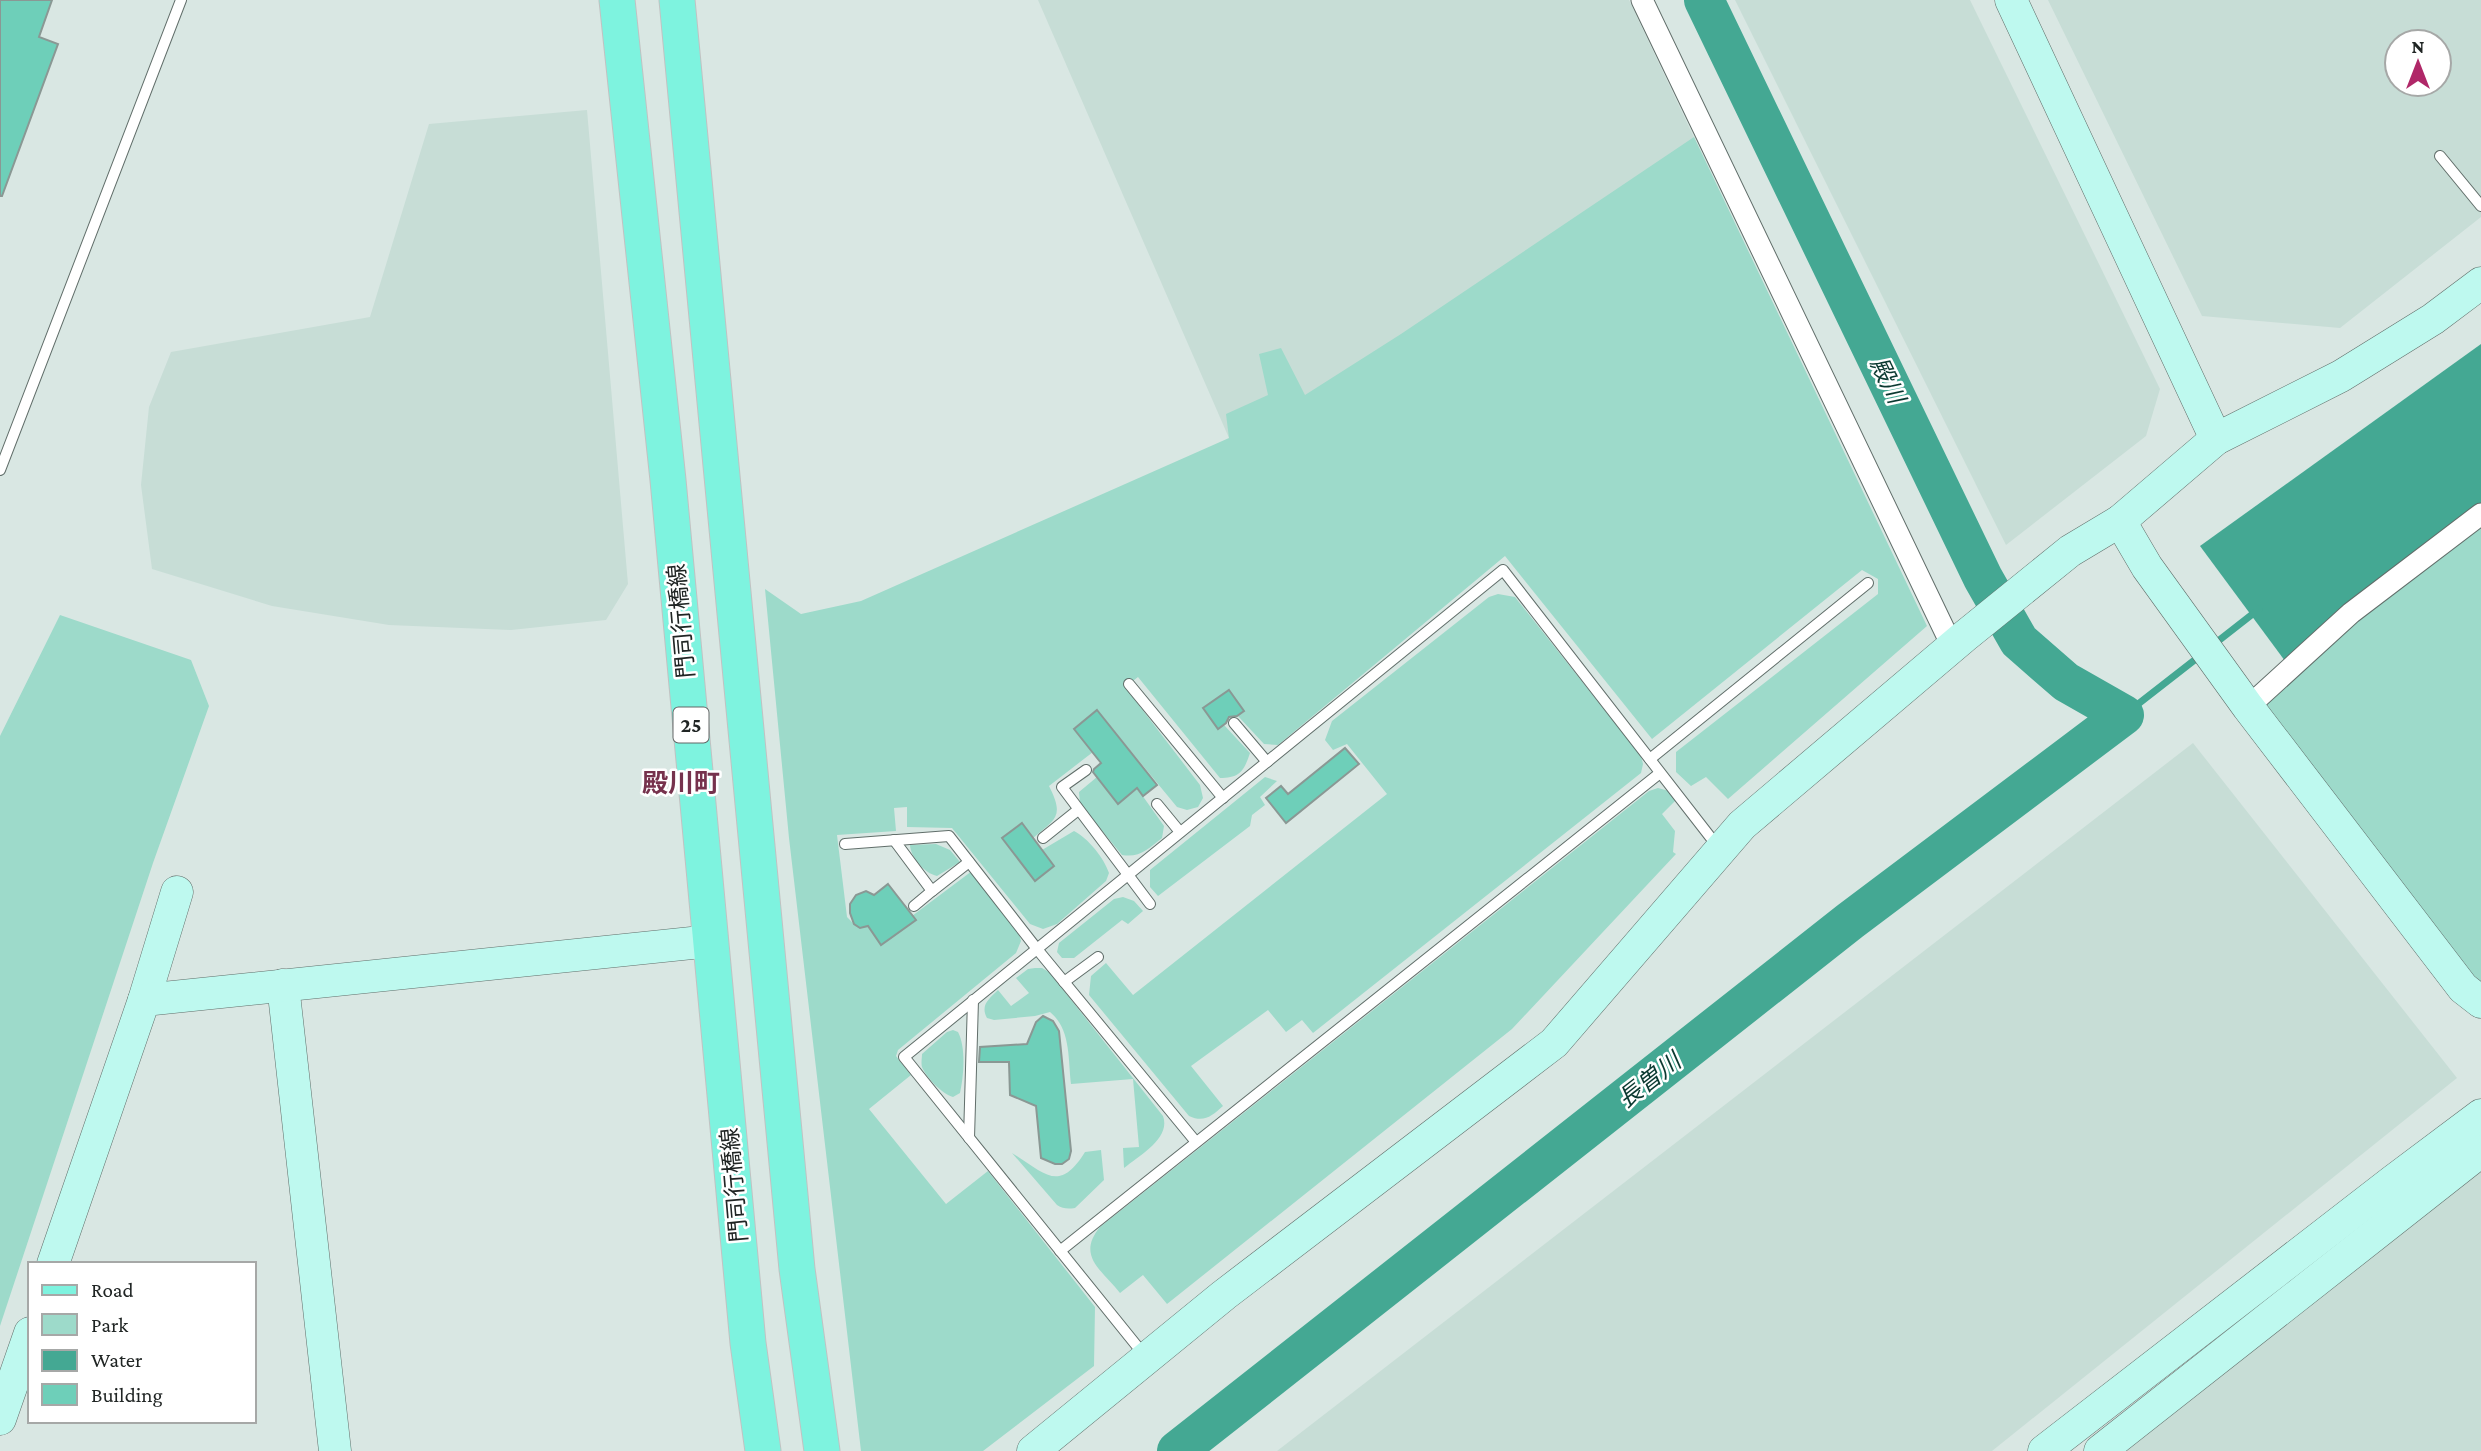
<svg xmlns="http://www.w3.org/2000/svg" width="2481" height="1451" viewBox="0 0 2481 1451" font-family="'Crimson Pro','Noto Sans JP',serif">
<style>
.built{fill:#c7ddd6;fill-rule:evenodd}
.green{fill:#9ddaca}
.water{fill:#44a893}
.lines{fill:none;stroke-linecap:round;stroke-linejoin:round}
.stream{stroke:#44a893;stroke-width:7}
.river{stroke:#44a893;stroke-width:40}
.building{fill:#6ecfb9;stroke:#8a9894;stroke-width:2}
.lane-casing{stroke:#616e6a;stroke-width:12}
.street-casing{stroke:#616e6a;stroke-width:23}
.secondary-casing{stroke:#616e6a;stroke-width:33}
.primary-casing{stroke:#c1c2c2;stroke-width:37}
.lane{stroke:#fff;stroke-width:10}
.street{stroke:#fff;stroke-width:21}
.secondary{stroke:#bef9ef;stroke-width:32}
.primary{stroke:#7ef3df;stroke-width:35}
.labels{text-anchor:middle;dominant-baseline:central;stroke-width:5;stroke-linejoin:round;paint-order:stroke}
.shield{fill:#fff;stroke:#636666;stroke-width:2}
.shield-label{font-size:21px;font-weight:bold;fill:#202524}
.street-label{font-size:23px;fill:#202524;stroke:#fff}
.water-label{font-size:24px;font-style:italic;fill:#0a3930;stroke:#fff}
.quarter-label{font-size:26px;font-weight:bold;fill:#76324d;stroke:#fff}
</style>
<rect width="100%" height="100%" fill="#d9e7e3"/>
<g class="built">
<polygon points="1038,0 1629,0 1716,184 1229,438"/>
<polygon points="1735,0 1970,0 2160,389 2146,436 2006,545"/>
<path d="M2048 0H2481V217L2340 328 2202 316ZM2397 42H2439V84H2397Z"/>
<polygon points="587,110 628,584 606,620 511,630 389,625 272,606 152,569 141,485 149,407 171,352 370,317 429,124"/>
<polygon points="2193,743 2457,1078 1992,1451 1277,1451"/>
<polygon points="2481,1151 2481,1451 2100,1451"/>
</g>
<g class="green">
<path d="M1694 137 1927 626 1728 799 1706 777 1691 786 1676 772V752L1878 594V579L1862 570 1652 739 1505 556 1278 745 1264 744 1237 715 1244 711 1229 690 1203 708 1218 729 1224 725 1250 753C1244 771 1240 778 1220 778L1138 677 1125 687 1200 785 1203 798 1198 807 1187 810 1177 807 1097 710 1074 728 1093 752 1049 786C1064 816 1057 818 1033 838L1021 823 1002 838 1035 881 1054 866 1042 850 1074 831C1088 838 1104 858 1109 873L1106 881 1057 924 1043 929 1030 924 952 828 907 827V807L894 808 896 831 837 835 847 917 854 924 868 926 881 945 912 916 972 871 1018 929 1021 941 1016 953 898 1050 896 1056 911 1075 869 1109 946 1204 988 1171 1095 1307 1094 1366 983 1451H861L789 838 765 589 801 614 861 601 1229 438 1226 414 1268 395 1259 354 1281 348 1305 395 1401 334Z"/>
<polygon points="2481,514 2481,1002 2248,707"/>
<path d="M1498 594 1515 597 1641 756 1643 764 1641 773 1313 1033 1302 1020 1286 1032 1268 1010 1191 1066 1223 1106C1212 1116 1204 1123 1189 1116L1089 995 1091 976 1106 963 1133 995 1387 794 1347 744 1333 750 1325 740 1332 721 1489 597Z"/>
<polygon points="60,615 191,660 209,706 153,863 0,1326 0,736"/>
<path d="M1097 777 1118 803 1137 788 1164 826 1162 838C1148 849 1140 858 1122 855L1080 804 1079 792Z"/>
<polygon points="1265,777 1277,781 1260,797 1265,805 1252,815 1250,826 1158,896 1150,887 1150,870"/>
<path d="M1658 788 1669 791 1676 800 1662 814 1675 831 1673 852 1676 854 1512 1029 1167 1304 1143 1275 1120 1293C1102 1270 1076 1256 1100 1227L1649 791Z"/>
<path d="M936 844 950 850 960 862 937 876C924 873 911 858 910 845Z"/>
<polygon points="1123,897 1134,901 1143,911 1128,924 1122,920 1074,958 1062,958 1057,952 1059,943 1114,899"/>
<path d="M1035 968H1042L1049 972 1163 1116C1171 1138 1140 1155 1124 1168L1123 1148 1139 1147 1133 1079 1071 1084C1068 1059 1071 1029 1050 1012L1035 1016 994 1020 987 1018C980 1005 989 999 998 990L1011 1006 1029 993 1016 978 1028 969Z"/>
<path d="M953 1030 958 1032C966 1047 964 1076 960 1093L953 1097C942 1094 926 1077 922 1067 921 1063 922 1057 922 1054L947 1032Z"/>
<path d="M1101 1150 1104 1180 1075 1208C1068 1209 1063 1209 1057 1205L1012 1153C1045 1173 1059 1194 1085 1152Z"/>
</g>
<polygon class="water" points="2481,344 2481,514 2291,669 2200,546"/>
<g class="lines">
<g class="stream">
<polyline points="2213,645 2259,609"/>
<polyline points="2124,715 2201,655"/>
</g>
<polyline class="river" points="1177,1451 1850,921 2124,715 2066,682 2019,641 1983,578 1704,0"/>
</g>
<g class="building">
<polygon points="0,0 52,0 39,37 58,44 2,196 0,196"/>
<polygon points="1229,690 1244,711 1237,716 1229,717 1226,723 1218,729 1203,708"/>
<polygon points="1097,710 1157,785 1143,796 1137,788 1118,804 1093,772 1094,769 1101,763 1074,729"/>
<polygon points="1345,748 1359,764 1286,823 1266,798 1281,786 1288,794"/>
<polygon points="1022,823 1054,866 1035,881 1002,838"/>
<polygon points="888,884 916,920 881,945 868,926 860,928 854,924 850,913 850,904 856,895 866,891 874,895"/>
<polygon points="1043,1016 1053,1021 1059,1031 1071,1151 1069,1159 1062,1164 1055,1164 1041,1158 1036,1106 1010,1095 1009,1062 979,1062 980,1047 1027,1044 1036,1022"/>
</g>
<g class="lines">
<g class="lane-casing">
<g id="lane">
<polyline points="2440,156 2481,206"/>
<polyline points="0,470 181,0"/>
<polyline points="1129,684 1223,798"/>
<polyline points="1234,723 1267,762"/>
<polyline points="1650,759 1868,583"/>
<polyline points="1086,770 1062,787 1150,904"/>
<polyline points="1157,804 1180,832"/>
<polyline points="1043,838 1078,810"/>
<polyline points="894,840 932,891 969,862"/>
<polyline points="845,844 949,836 1037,949 1196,1142"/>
<polyline points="914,906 932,891"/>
<polyline points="1064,982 1098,957"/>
<polyline points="969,1138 973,1000"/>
<polyline points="1060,1251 1660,773"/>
<polyline points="1145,1356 904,1057 1503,570 1718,847"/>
</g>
</g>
<g class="street-casing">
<g id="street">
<polyline points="1642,0 1953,648"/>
<polyline points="2248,707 2351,613 2481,514"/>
</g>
</g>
<g class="secondary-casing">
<g id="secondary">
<polyline points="2011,0 2216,439"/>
<polyline points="2120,521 2147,567 2248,707 2463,988 2481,1002"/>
<polyline points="283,985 335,1451"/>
<polyline points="144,1000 177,892"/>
<polyline points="53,1264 144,1000 711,941"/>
<polyline points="0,1419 30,1333"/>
<polyline points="1033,1451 1224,1295 1554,1043 1742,825 1965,636 2070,551 2120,521 2216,439 2341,376 2433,319 2481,283"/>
<polyline points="2044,1451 2393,1181 2481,1115"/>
<polyline points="2100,1451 2481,1151"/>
</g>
</g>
<g class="primary-casing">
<g id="primary">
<polyline points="617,0 668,480 748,1343 763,1451"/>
<polyline points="677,0 797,1269 822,1451"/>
</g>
</g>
<use href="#lane" class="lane"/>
<use href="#street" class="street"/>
<use href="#secondary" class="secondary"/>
<use href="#primary" class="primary"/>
</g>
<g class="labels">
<rect class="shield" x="673.5" y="707.5" width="35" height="35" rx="5"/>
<g class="shield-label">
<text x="691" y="725">25</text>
</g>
<g class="street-label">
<text transform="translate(681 621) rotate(-95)">門司行橋線</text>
<text transform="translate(734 1185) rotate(-95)">門司行橋線</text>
</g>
<g class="water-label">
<text transform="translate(1888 380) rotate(64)">殿川</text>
<text transform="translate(1649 1080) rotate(-38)">長曽川</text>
</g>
<g class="quarter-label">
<text x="681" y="783">殿川町</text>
</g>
</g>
<rect x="28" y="1262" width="228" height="161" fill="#ffffff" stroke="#a6a8a7" stroke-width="2"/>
<rect x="42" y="1285" width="35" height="10" fill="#7ef3df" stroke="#a6a8a7" stroke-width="2"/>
<text x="91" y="1297" font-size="21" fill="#202524">Road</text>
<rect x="42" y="1314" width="35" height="21" fill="#9ddaca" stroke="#a6a8a7" stroke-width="2"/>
<text x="91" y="1332" font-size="21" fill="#202524">Park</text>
<rect x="42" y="1350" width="35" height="21" fill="#44a893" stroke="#a6a8a7" stroke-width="2"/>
<text x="91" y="1367" font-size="21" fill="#202524">Water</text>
<rect x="42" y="1384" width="35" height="21" fill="#6ecfb9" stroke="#a6a8a7" stroke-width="2"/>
<text x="91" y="1402" font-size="21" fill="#202524">Building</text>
<g transform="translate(2418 63)"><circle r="33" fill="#ffffff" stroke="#a6a8a7" stroke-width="2"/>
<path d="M0-5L12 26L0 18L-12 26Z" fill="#b02768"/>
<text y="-10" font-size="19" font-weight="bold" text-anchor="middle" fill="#202524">N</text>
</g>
</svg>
